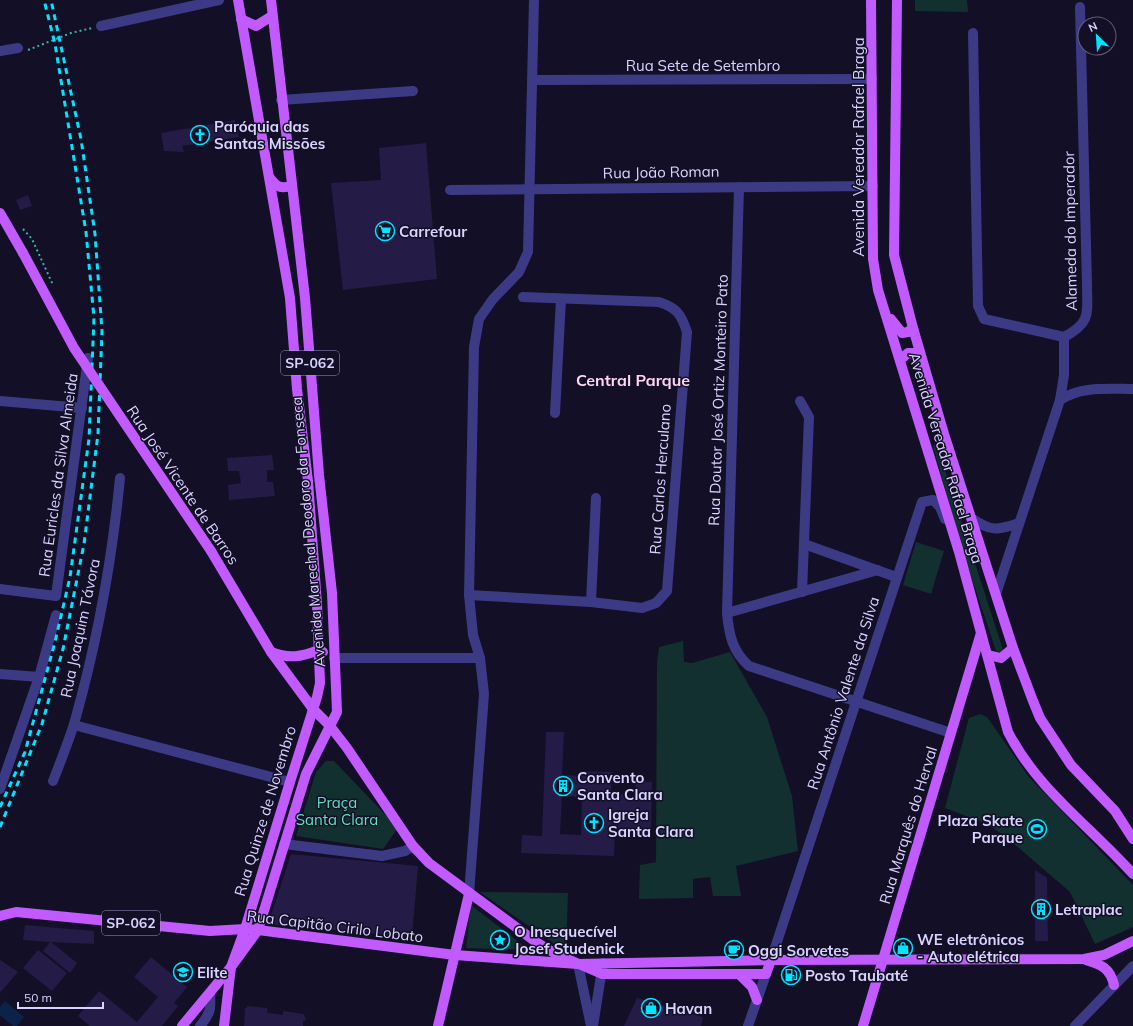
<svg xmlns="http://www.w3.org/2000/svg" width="1133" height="1026" viewBox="0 0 1133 1026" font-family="Mulish,sans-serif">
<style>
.green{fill:#12302f}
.water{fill:#0c2248}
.building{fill:#241b47;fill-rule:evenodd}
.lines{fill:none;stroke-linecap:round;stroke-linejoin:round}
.path{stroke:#2fb8b0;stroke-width:2;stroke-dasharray:2 3;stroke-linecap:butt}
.minor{stroke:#3d3a85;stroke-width:10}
.major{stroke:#c25bff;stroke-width:10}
.rail{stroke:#00e5ff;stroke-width:3;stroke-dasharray:6 5;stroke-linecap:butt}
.major-bridge{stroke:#c25bff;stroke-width:10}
.labels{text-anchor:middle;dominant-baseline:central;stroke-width:3;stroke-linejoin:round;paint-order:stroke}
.shield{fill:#130f26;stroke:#9e99be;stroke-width:1}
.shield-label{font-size:14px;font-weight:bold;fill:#d9d4ff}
.street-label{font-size:15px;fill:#d9d4ff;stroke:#130f26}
.poi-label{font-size:15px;font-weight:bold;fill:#d9d4ff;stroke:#130f26;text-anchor:start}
.park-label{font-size:15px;fill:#5fe0c0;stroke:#130f26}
.neighbourhood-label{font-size:16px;font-weight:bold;fill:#ffd6f0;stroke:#130f26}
</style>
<rect width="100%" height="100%" fill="#130f26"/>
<g class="green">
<polygon points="915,0 967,0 968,12 915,11"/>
<polygon points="933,445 937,445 1003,650 1000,652 996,651 961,546"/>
<polygon points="916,542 944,551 931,594 903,585"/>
<polygon points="683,641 684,662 692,663 730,652 767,717 792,796 798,851 736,866 741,896 713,896 710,877 693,879 693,898 639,899 640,865 656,862 657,663 659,647"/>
<polygon points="980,714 987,717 1029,777 1133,885 1133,927 1095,944 1070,892 1005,836 985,823 945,808 969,718"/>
<polygon points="326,761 334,761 398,828 383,849 296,836 316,772"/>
<polygon points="480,892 568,893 566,952"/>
<polygon points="471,905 529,950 466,948"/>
</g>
<polygon class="water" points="5,1001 24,1017 17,1026 13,1026 0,1015 0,1007"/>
<g class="building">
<polygon points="235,120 239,137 182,146 184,152 164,151 161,133"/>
<polygon points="426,143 437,279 343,290 331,183 381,180 379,148"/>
<polygon points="28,195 32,206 20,210 16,200"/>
<polygon points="272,455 274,470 267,470 267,482 273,482 275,496 229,500 228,485 241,483 239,471 228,471 227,458"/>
<path d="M546 732H564L562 775 582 776 583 771 612 772 611 793 623 794V796L635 797 636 781 652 782 651 834 615 833 614 856 521 853 522 835 542 836ZM562 796 582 797 581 835 560 834Z"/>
<polygon points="291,854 418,866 412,937 268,924"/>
<polygon points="1035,870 1047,878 1048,941 1035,941"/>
<polygon points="25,925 94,931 94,944 51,942 77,963 70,973 43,951 50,942 23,940"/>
<polygon points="38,950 67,973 52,991 23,968"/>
<polygon points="151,957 187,987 174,1003 178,1006 162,1026 90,1026 78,1016 99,991 137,1022 158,997 134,977"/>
<polygon points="0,960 18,972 0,993"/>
<polygon points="637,998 703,1017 701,1026 624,1026"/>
<polygon points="247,1006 267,1008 268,1013 283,1015 283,1011 304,1014 306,1020 303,1021 303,1026 244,1026 245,1008 247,1008"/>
</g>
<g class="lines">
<g class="path">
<polyline points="28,50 71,33 92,28"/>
<polyline points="23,229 32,239 53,285"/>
</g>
<g class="minor">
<polyline points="101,26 219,0"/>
<path d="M973 33 978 306 984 319 1064 337C1092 322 1087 313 1087 285L1080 7"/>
<polyline points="0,51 18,48"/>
<polyline points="534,80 872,79"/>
<polyline points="281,100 413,91"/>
<path d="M739 187 727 613C729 634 732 651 749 666L951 733"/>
<polyline points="450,190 873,186"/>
<path d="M1060 400C1082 386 1107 389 1133 389"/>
<polyline points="0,401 82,408"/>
<polyline points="800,401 809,417 802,592"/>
<polyline points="555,413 561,299"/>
<path d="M971 518C990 531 997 531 1019 523"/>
<polyline points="804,544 896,577"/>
<polyline points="0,589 56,596 88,358"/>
<polyline points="996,594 1060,400 1064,375 1064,337"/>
<path d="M469 595 591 602 642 608 656 603 667 591 687 332C681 314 677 308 659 302L523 297"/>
<polyline points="591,602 596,498"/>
<polyline points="727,613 878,570"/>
<polyline points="334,658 480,658"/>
<polyline points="0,674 39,677 0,789"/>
<polyline points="39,677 56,615"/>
<polyline points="74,725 290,782"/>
<path d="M53 781C60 763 68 743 74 724 97 643 112 561 120 478"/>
<polyline points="284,844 382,856 405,851 413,846"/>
<polyline points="469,894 484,694 480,658 473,635 469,595 474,347 479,319 493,299 519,272 528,252 534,0"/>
<polyline points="771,960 922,502 933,500 940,507 945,519"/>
<polyline points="578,964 591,1026"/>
<path d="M200 1026C211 1013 211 1009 210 993"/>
<polyline points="593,1026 603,963"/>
<polyline points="748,1026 766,974"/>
<polyline points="1075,1026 1133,966"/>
</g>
<g class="major">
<path d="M871 0 873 259 878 290 959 552 1008 732C1037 789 1091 827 1133 874"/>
<polyline points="897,0 894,255 913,328 944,434 1013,648 1033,701 1040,718 1071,765 1115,811 1133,839"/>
<polyline points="241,19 256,26 272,16"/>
<path d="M270 178C277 187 280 189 292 186"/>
<polyline points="0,213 23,253"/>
<polyline points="891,319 902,333 908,332 913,328"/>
<polyline points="900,360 908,353 913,353 921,365"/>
<polyline points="211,551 271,652 313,709 330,726 347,748 413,846 429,863 536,942 556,954 602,974 766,974 771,960"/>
<path d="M271 652C289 659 301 657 319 650L323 652"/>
<polyline points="988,655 1001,658 1013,648"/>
<polyline points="0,916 16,912 210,931 245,929 258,930 455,955 578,964 771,960 1084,959 1104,955 1133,941"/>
<path d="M1086 960C1102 965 1110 968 1114 985"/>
<polyline points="740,975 752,987 757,1000"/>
<polyline points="182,1026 231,967 258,930 306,774 337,712 332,593 319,475 305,298 271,0"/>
<polyline points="224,1026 231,967 245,929 290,782 317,697 320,683 317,604 308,481 297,389 290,298 238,0"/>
<polyline points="438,1026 469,894"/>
<polyline points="863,1026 981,633"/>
</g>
<g class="rail">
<polyline points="0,807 25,752 55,642 70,577 89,439 94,318 86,232 55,44 44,0"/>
<polyline points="0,827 42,724 63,649 84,544 98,434 102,331 95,234 81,139 51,0"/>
</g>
<polyline class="major-bridge" points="23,253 74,348 211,551"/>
</g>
<defs>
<g id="church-ring" transform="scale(1)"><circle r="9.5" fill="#130f26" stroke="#00e5ff" stroke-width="1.5"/><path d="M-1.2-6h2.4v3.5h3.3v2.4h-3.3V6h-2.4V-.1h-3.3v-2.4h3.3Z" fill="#00e5ff"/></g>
<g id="supermarket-ring" transform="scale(1)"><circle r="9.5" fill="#130f26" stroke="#00e5ff" stroke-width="1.5"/><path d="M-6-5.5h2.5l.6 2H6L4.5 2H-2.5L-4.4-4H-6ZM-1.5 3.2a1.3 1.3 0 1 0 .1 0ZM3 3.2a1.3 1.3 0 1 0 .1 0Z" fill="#00e5ff"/></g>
<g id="building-ring" transform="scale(1)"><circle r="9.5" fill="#130f26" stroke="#00e5ff" stroke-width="1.5"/><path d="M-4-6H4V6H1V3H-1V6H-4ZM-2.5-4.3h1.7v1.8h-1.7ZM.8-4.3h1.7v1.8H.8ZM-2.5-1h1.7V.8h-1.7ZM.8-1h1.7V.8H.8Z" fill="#00e5ff"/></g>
<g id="stadium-ring" transform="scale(1)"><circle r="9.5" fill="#130f26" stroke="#00e5ff" stroke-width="1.5"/><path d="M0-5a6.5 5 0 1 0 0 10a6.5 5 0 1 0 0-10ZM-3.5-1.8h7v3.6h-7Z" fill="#00e5ff"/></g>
<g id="sight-ring" transform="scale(1)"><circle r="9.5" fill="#130f26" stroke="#00e5ff" stroke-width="1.5"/><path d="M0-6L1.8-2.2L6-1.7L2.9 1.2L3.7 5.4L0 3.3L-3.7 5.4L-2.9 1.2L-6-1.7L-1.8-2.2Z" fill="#00e5ff"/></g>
<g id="shop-ring" transform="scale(1)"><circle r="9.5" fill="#130f26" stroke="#00e5ff" stroke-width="1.5"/><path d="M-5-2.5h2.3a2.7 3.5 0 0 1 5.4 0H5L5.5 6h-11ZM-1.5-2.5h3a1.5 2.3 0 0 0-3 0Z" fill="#00e5ff"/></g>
<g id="cafe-ring" transform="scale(1)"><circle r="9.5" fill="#130f26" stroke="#00e5ff" stroke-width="1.5"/><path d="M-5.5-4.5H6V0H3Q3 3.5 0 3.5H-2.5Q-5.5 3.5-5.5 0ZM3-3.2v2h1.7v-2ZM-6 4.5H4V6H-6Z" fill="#00e5ff"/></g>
<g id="school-ring" transform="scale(1)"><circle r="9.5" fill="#130f26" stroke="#00e5ff" stroke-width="1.5"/><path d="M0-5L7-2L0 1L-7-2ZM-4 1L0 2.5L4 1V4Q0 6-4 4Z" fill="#00e5ff"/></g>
<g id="fuel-ring" transform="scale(1)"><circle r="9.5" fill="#130f26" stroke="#00e5ff" stroke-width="1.5"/><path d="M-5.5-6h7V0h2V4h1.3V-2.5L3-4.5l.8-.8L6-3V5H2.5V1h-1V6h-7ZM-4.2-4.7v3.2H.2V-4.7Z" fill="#00e5ff"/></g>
</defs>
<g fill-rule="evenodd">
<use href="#church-ring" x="200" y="135"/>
<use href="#supermarket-ring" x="385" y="231"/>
<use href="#building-ring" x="563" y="786"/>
<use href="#church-ring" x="594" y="823"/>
<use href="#stadium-ring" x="1037" y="829"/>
<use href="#building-ring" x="1041" y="909"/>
<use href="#sight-ring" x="500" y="940"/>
<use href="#shop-ring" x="903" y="948"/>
<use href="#cafe-ring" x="734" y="950"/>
<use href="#school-ring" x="183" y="972"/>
<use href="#fuel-ring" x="791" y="975"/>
<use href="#shop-ring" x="651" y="1008"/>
</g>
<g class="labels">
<g class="shield">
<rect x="281" y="351" width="58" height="24" rx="3"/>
<rect x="102" y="911" width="58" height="24" rx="3"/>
</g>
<g class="shield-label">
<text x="310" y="363">SP-062</text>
<text x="131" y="923">SP-062</text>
</g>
<g class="street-label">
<text x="703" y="65">Rua Sete de Setembro</text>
<text transform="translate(858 147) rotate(-90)">Avenida Vereador Rafael Braga</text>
<text transform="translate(661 172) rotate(-1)">Rua João Roman</text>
<text transform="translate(1070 231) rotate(-91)">Alameda do Imperador</text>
<text transform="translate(718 400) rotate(-88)">Rua Doutor José Ortiz Monteiro Pato</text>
<text transform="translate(946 458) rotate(73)">Avenida Vereador Rafael Braga</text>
<text transform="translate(58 475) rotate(-82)">Rua Euricles da Silva Almeida</text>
<text transform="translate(660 479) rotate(-86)">Rua Carlos Herculano</text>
<text transform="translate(183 485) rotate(56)">Rua José Vicente de Barros</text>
<text transform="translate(308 532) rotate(-95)">Avenida Marechal Deodoro da Fonseca</text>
<text transform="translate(80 628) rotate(-78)">Rua Joaquim Távora</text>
<text transform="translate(843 693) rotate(-72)">Rua Antônio Valente da Silva</text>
<text transform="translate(265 811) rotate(-73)">Rua Quinze de Novembro</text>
<text transform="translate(908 825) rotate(-73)">Rua Marquês do Herval</text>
<text transform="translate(335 926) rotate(7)">Rua Capitão Cirilo Lobato</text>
</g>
<g class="poi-label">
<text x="214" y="126">Paróquia das<tspan x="214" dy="17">Santas Missões</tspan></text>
<text x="399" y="231">Carrefour</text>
<text x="577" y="777">Convento<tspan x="577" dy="17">Santa Clara</tspan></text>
<text x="608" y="814">Igreja<tspan x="608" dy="17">Santa Clara</tspan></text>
<text x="1023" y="820" text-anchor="end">Plaza Skate<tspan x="1023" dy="17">Parque</tspan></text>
<text x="1055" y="909">Letraplac</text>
<text x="514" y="931">O Inesquecível<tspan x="514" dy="17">Josef Studenick</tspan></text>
<text x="917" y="939">WE eletrônicos<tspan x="917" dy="17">- Auto elétrica</tspan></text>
<text x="748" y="950">Oggi Sorvetes</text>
<text x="197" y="972">Elite</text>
<text x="805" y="975">Posto Taubaté</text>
<text x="665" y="1008">Havan</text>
</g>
<g class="park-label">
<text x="337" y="802">Praça<tspan x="337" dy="17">Santa Clara</tspan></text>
</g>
<g class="neighbourhood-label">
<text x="633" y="380">Central Parque</text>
</g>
</g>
<g transform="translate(1097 36) rotate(335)"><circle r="19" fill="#130f26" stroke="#625e7d"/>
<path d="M0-3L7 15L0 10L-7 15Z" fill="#00e5ff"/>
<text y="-6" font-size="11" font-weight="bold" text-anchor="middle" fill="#d9d4ff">N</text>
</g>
<path d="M18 1002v6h85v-6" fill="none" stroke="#d9d4ff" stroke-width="2"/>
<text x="24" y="1002" font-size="12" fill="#d9d4ff" stroke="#130f26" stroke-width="3" paint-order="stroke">50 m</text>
</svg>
